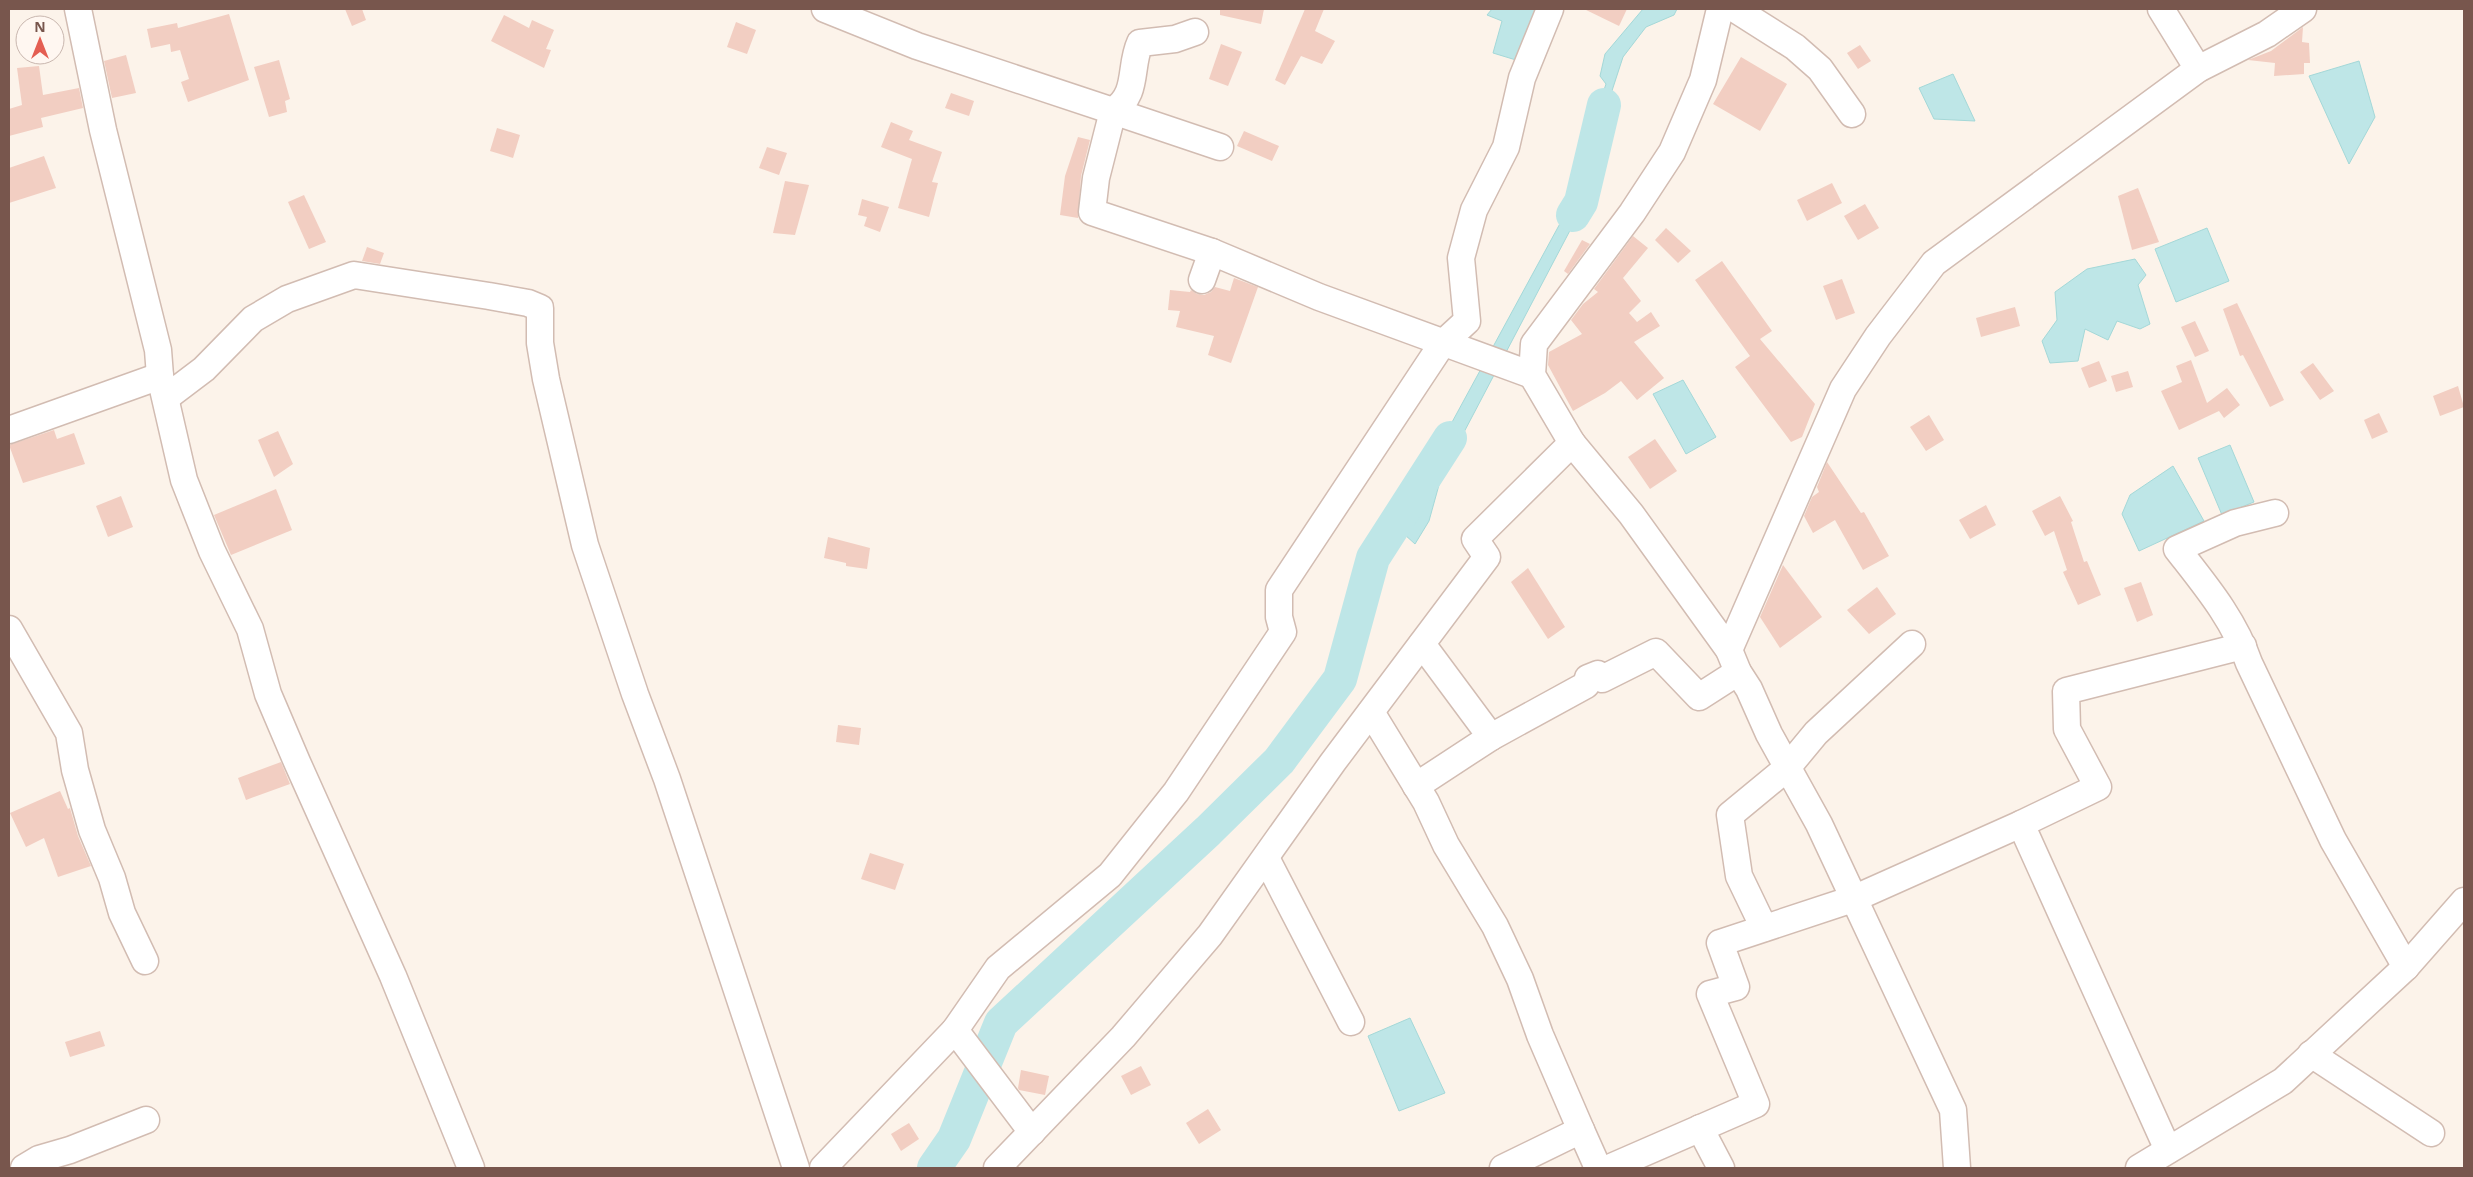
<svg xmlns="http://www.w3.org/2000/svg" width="2473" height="1177" viewBox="0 0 2473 1177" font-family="'Open Sans',sans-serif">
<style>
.water{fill:#bee6e7;stroke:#a4d8d8}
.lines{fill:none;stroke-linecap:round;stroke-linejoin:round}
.river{stroke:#bee6e7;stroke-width:34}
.building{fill:#f2cec2}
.minor-casing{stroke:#d2bcb2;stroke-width:29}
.minor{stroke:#fff;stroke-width:26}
</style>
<rect width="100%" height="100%" fill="#fcf3ea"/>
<g class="water">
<polygon points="1492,9 1543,9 1516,60 1493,53 1502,21 1487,15"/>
<polygon points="1643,9 1677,9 1674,15 1646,27 1623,57 1608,103 1606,162 1442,474 1429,521 1415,544 1404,534 1417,516 1426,470 1594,161 1592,125 1606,84 1600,76 1605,54"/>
<polygon points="2359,61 2375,117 2349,164 2309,76"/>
<polygon points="1953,74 1975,121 1934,119 1919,88"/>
<polygon points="2207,228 2229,281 2176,302 2155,249"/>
<polygon points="2135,259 2146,275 2138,285 2150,324 2140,329 2117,321 2108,340 2085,329 2078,361 2050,363 2042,341 2057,320 2055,292 2087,269"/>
<polygon points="1683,380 1716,437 1686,454 1653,394"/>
<polygon points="2230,445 2254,502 2222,515 2198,458"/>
<polygon points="2173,466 2204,521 2139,551 2122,514 2130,495"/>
<polygon points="1410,1018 1445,1093 1399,1111 1368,1036"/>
</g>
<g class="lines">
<g class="river">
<polyline points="1573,215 1581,202 1604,105"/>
<polyline points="934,1168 954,1139 1001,1023 1208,831 1279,761 1340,679 1373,558 1450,438"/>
</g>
</g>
<g class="building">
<polygon points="345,9 362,9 366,20 352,26"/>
<polygon points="1220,9 1264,9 1261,24 1220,15"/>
<polygon points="1305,9 1324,9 1315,31 1335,41 1322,64 1301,56 1285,85 1275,80"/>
<polygon points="1584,9 1627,9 1619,26"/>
<polygon points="229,14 249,80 188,102 181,82 189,79 180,50 171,52 170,44 151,48 147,29 177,23 178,28"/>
<polygon points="504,15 529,28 532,20 554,30 546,49 551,50 544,68 491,41"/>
<polygon points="736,22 756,30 747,54 727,47"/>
<polygon points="2303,27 2302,42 2309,43 2310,63 2304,63 2304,74 2274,76 2275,63 2248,60 2271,51"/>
<polygon points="1221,44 1242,52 1228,86 1209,79"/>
<polygon points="1860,45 1871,61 1858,69 1847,53"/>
<polygon points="126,55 136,93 112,98 104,61"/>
<polygon points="1741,57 1787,84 1760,131 1713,104"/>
<polygon points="279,60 290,99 285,101 287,112 269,117 254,67"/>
<polygon points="39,66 43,95 79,88 83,108 41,118 43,127 9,136 9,109 22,105 17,68"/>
<polygon points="951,93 974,101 969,116 945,108"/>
<polygon points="891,122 913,131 909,140 942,152 932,182 938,183 929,217 898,208 912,159 881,147"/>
<polygon points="497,128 520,135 513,158 490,151"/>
<polygon points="1244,131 1279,146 1272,161 1237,146"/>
<polygon points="1078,137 1090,140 1081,176 1078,218 1060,215 1065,176"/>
<polygon points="767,147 787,153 779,175 759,168"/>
<polygon points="44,156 56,188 9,203 9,168"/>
<polygon points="785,181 809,185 795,235 773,233"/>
<polygon points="1832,183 1842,203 1807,221 1797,200"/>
<polygon points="2138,188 2159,242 2132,250 2118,196"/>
<polygon points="304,195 326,242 309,249 288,202"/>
<polygon points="862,199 889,207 880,232 864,226 867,217 858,215"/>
<polygon points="1865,204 1879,228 1858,240 1844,216"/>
<polygon points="1666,228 1691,251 1678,263 1655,240"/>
<polygon points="1633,236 1648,248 1623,278 1641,301 1629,313 1637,322 1651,312 1660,326 1634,342 1664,378 1637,400 1621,381 1605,393 1573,411 1548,365 1549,352 1582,334 1571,320 1583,304 1598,292 1594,289"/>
<polygon points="1582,240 1590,244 1568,274 1564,271"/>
<polygon points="367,247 384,253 380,264 362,261"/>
<polygon points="1722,261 1772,331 1760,339 1815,404 1802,437 1791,442 1735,367 1750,356 1695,280"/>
<polygon points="1234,278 1258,287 1231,363 1208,355 1214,336 1176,327 1180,311 1168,310 1170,290 1190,292 1191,290 1197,294 1204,295 1211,292 1215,287 1230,291"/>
<polygon points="1842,279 1855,313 1836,320 1823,286"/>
<polygon points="2237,303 2284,400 2270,407 2243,355 2240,356 2223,309"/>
<polygon points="2015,307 2020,326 1981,337 1976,318"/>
<polygon points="2195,321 2209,351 2195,357 2181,327"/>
<polygon points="2191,360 2207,403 2227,388 2240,405 2224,418 2219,411 2179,430 2161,391 2182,382 2176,366"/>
<polygon points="2099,361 2107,381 2089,388 2081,368"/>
<polygon points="2313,363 2334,391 2320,400 2300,372"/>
<polygon points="2128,371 2133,387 2116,392 2111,376"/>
<polygon points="2458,386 2464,407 2440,416 2433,396"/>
<polygon points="2379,413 2388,432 2372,439 2364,420"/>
<polygon points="1929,415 1944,440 1926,451 1910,427"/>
<polygon points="54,430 57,439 74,433 85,464 23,483 9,445"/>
<polygon points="278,431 293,464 274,477 258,440"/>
<polygon points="1655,439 1677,471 1650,489 1628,457"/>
<polygon points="1827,462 1861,513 1864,512 1889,556 1863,570 1835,520 1813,533 1804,516 1812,497 1819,492 1817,487"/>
<polygon points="276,489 292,530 231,555 214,515"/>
<polygon points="121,496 133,527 108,537 96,506"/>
<polygon points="2060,496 2073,521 2071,522 2084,562 2087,561 2101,595 2078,605 2063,572 2067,570 2054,531 2045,536 2032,511"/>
<polygon points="1986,505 1996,525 1970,539 1959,520"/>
<polygon points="828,537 870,548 867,569 846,566 846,563 824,558"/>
<polygon points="1783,565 1822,617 1780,648 1760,617"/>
<polygon points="1528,568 1565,627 1548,639 1511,582"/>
<polygon points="2141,582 2153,615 2137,622 2124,588"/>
<polygon points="1877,587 1896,614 1869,634 1847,610"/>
<polygon points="838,725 861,728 859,745 836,742"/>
<polygon points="281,762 290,784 246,800 238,778"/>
<polygon points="60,791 68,809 70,808 78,836 91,866 58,877 44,838 26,847 10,813"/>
<polygon points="870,853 904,864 895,890 861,879"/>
<polygon points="100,1031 105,1046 70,1057 65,1042"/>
<polygon points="1141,1066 1151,1085 1131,1095 1121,1076"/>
<polygon points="1021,1070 1049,1076 1045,1095 1019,1090 1018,1088"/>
<polygon points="1208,1109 1221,1130 1199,1144 1186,1123"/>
<polygon points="909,1123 919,1139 901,1151 891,1134"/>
</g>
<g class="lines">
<g class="minor-casing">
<g id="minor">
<polyline points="78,9 103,130 158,350 160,376 184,480 212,551 250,629 268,694 297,762 393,976 471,1168"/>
<polyline points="825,9 917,46 1113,111 1096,178 1092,212 1212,252"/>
<polyline points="1720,9 1703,80 1672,152 1632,213 1534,344 1532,375 1572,443 1631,514 1729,650 1738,672 1749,689 1769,734 1819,824 1953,1110 1957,1168"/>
<polyline points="1735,9 1795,47 1820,69 1852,114"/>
<polyline points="2161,9 2198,69"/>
<path d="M1195 32 1175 39 1140 43C1129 67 1139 94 1113 111L1220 147"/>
<polyline points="1202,280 1212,252 1319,297 1532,375"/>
<polyline points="167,397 204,369 253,319 287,299 354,275 489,296 528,303 540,308 540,343 546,379 585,545 635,694 667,779 796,1168"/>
<polyline points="9,430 160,376"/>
<path d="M2275 513 2235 523 2177 549C2205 585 2234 619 2249 663L2333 840 2406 967"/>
<polyline points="9,629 69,733 75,770 92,830 112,878 122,913 145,961"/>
<polyline points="1729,650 1843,389 1878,336 1934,263 2198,69 2267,34 2303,9"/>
<polyline points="1371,712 1426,802 1446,845 1495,926 1520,979 1540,1035 1581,1130"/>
<polyline points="1491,737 1586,685 1588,678 1598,674 1602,679 1656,652 1699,697 1738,672"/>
<polyline points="1416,786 1491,737 1422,644"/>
<polyline points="2021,824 2168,1150"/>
<polyline points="1266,858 1351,1022"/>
<polyline points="1764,928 1739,876 1730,815 1787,768 1816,733 1912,644"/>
<polyline points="955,1030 1032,1132"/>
<polyline points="2311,1054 2431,1133"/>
<polyline points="1700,1128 1721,1168"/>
<polyline points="24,1168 39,1159 70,1150 146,1120"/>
<polyline points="823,1168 955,1030 998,968 1110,875 1176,792 1283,632 1279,617 1279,590 1442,344 1467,321 1461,258 1474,210 1506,147 1522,78 1550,9"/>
<polyline points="997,1168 1123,1037 1210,935 1333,762 1487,557 1475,539 1572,443"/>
<polyline points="1503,1168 1581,1130 1598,1168"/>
<polyline points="1609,1168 1756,1104 1710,994 1736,987 1720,943 1853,899 2021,824 2098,787 2067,729 2066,691 2243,646"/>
<polyline points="2139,1168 2283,1081 2406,967 2464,901"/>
</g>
</g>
<use href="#minor" class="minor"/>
</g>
<rect width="2473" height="1177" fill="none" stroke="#78564d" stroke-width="20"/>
<g transform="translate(40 40)"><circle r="24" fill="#fff7f1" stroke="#c9b7af"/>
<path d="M0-4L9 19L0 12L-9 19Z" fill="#e45e52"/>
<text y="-8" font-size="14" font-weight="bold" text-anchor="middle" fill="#78564d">N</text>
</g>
</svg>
